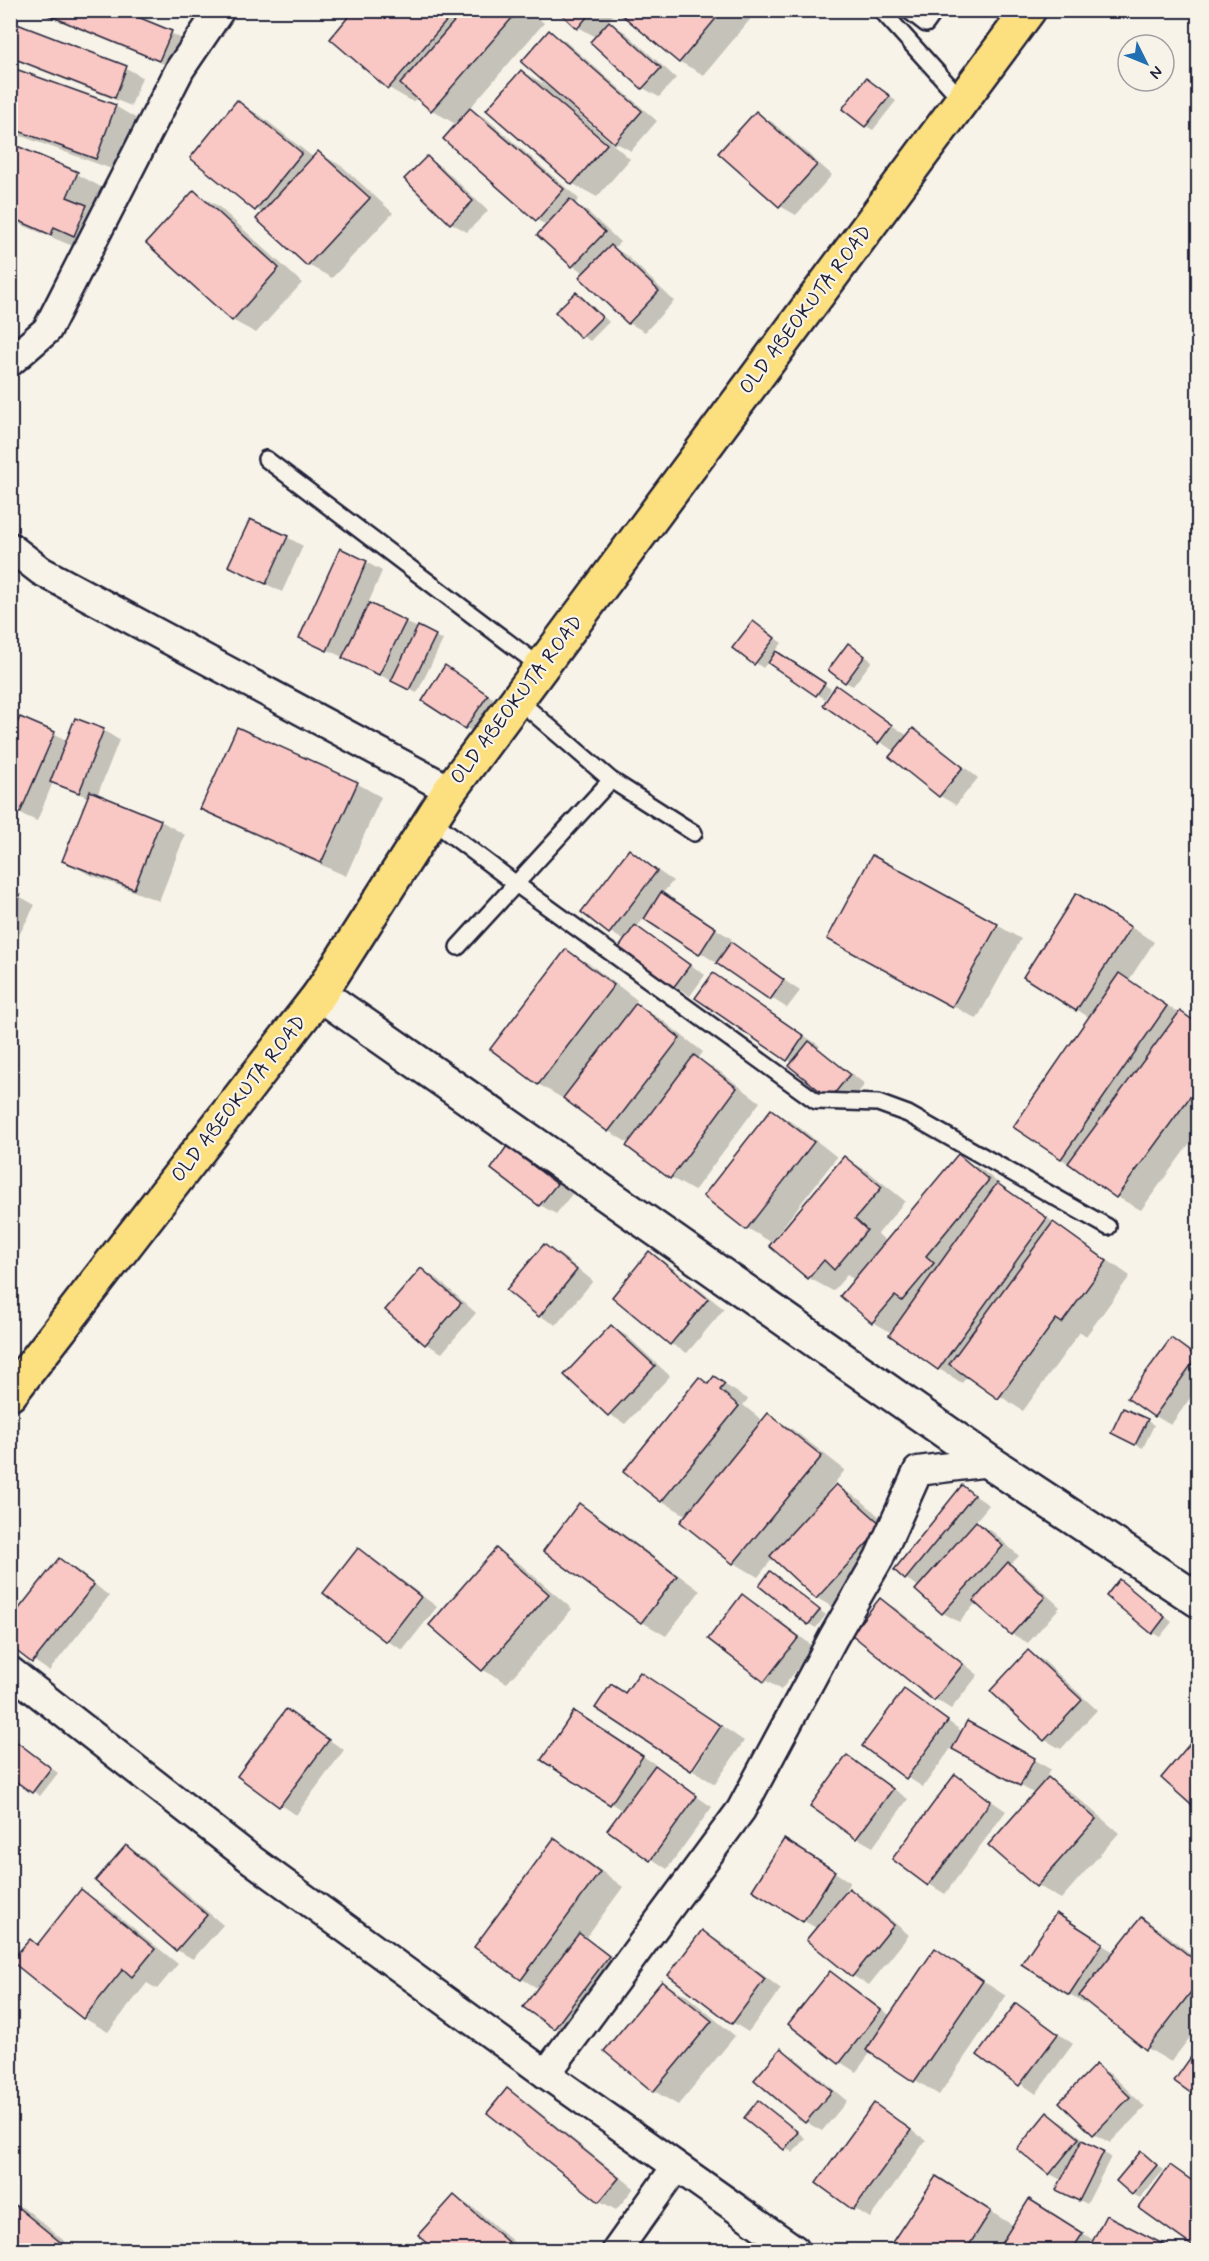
<svg xmlns="http://www.w3.org/2000/svg" width="1209" height="2261" viewBox="0 0 1209 2261" font-family="Mynerve,sans-serif">
<style>
.shadow{fill:#0003}
.building{fill:#f9c8c4;stroke:#22223b;stroke-width:1.5}
.lines{fill:none;stroke-linecap:round;stroke-linejoin:round}
.lane-casing{stroke:#22223b;stroke-width:20}
.street-casing{stroke:#22223b;stroke-width:33}
.secondary-casing{stroke:#22223b;stroke-width:38}
.highway-casing{stroke:#22223b;stroke-width:38}
.lane{stroke:#f7f3e8;stroke-width:15}
.street{stroke:#f7f3e8;stroke-width:28}
.secondary{stroke:#f7f3e8;stroke-width:33}
.highway{stroke:#fce080;stroke-width:33}
.labels{text-anchor:middle;dominant-baseline:central;stroke-width:4.5;stroke-linejoin:round;paint-order:stroke}
.street-label{font-size:20px;fill:#22223b;stroke:#f7f3e8}
</style>
<rect width="100%" height="100%" fill="#f7f3e8"/>
<filter id="ink" filterUnits="userSpaceOnUse"><feTurbulence type="fractalNoise" baseFrequency=".0167" numOctaves="2"/><feDisplacementMap in="SourceGraphic" scale="12" xChannelSelector="R" yChannelSelector="G"/><feConvolveMatrix kernelMatrix="1 2 1 2 8 2 1 2 1" color-interpolation-filters="sRGB"/></filter>
<g filter="url(#ink)">
<g class="shadow">
<polygon points="33,10 117,10 171,33 187,42 176,69"/>
<polygon points="356,10 529,10 544,23 469,109 487,119 579,199 575,204 587,211 620,242 614,248 627,256 674,301 645,332 629,323 585,273 573,266 548,226 537,220 445,139 457,125 432,110 417,97 413,102 389,88 332,39"/>
<polygon points="559,10 608,10 613,15 607,22 625,32 676,78 659,97 643,88 596,37 578,27"/>
<polygon points="618,10 758,10 704,75 680,62"/>
<polygon points="13,24 126,68 142,77 131,106 10,58 10,28"/>
<polygon points="549,32 565,41 657,121 631,151 615,142 576,108 574,110 630,159 597,197 573,184 522,71 552,89"/>
<polygon points="10,68 115,106 139,120 120,172 10,132"/>
<polygon points="867,80 896,101 873,130 866,126"/>
<polygon points="237,102 261,116 314,158 319,153 343,167 393,213 332,278 308,265 263,214 192,157"/>
<polygon points="756,113 772,122 832,175 796,215 780,206"/>
<polygon points="10,145 77,174 101,187 91,210 110,220 75,247 10,220"/>
<polygon points="427,158 443,168 488,211 467,232 451,223 406,179"/>
<polygon points="194,192 218,206 302,283 256,333 232,320"/>
<polygon points="576,293 584,298 609,322 590,341 582,336"/>
<polygon points="287,537 303,546 282,592 230,566"/>
<polygon points="366,562 382,571 368,604 443,640 417,693 301,637"/>
<polygon points="754,623 782,643 775,652 831,689 825,699 768,662 763,668 734,648"/>
<polygon points="849,645 872,661 853,686 845,682"/>
<polygon points="461,677 504,705 482,737 466,728"/>
<polygon points="836,687 908,736 913,730 929,739 978,778 956,805 940,796 891,756 895,752 825,704"/>
<polygon points="238,729 358,784 381,797 346,876 226,822 202,808"/>
<polygon points="103,730 119,740 97,796 161,821 185,835 159,901 88,874 64,860 89,798 53,782 37,821 10,809 10,743 54,733 67,741"/>
<polygon points="629,851 673,881 662,894 732,939 729,943 800,991 787,1008 645,917 637,927 705,975 690,996 620,948 625,941 610,932"/>
<polygon points="10,891 35,905 10,952"/>
<polygon points="1101,908 1154,942 1129,980 1180,1014 1198,1023 1198,1132 1141,1210 1117,1197 1015,1127 1090,1018 1025,976"/>
<polygon points="997,925 1021,939 977,1019 853,952"/>
<polygon points="567,951 591,965 637,1000 634,1004 661,1019 703,1052 698,1059 719,1071 760,1102 694,1191 670,1177 630,1144 608,1131 564,1096 562,1098 538,1084"/>
<polygon points="713,975 820,1046 818,1048 865,1084 847,1107 793,1063 697,997"/>
<polygon points="771,1111 795,1124 837,1157 771,1242 747,1228"/>
<polygon points="508,1148 524,1158 572,1194 556,1214 540,1205 493,1168"/>
<polygon points="958,1156 982,1170 1006,1189 1130,1276 1086,1336 1080,1332 1023,1411 968,1375 962,1383 939,1369 892,1333 873,1322 855,1280 847,1275 833,1291 809,1278 845,1158 869,1172 905,1201 878,1234 887,1242"/>
<polygon points="545,1246 561,1255 593,1281 556,1325 540,1316"/>
<polygon points="649,1253 665,1262 724,1309 687,1353 671,1344 614,1297"/>
<polygon points="422,1270 438,1279 476,1313 442,1353 426,1344"/>
<polygon points="611,1327 627,1336 670,1376 625,1424 609,1414"/>
<polygon points="1171,1340 1198,1358 1198,1387 1171,1425 1155,1416"/>
<polygon points="714,1378 748,1399 743,1405 763,1421 769,1415 792,1429 845,1470 824,1496 826,1497 837,1486 861,1500 906,1541 841,1612 817,1598 773,1558 758,1577 734,1563 683,1521 687,1516 662,1501 699,1379 709,1384"/>
<polygon points="1147,1421 1154,1425 1143,1448 1120,1437"/>
<polygon points="962,1487 989,1505 975,1522 993,1532 1019,1556 1010,1565 1024,1574 1060,1607 1028,1643 1012,1634 977,1602 959,1622 943,1613 920,1587 906,1579"/>
<polygon points="579,1505 603,1519 700,1591 666,1636 642,1622 545,1551"/>
<polygon points="358,1550 374,1559 437,1607 403,1650 387,1641 325,1592"/>
<polygon points="496,1550 520,1564 572,1609 507,1683 483,1670"/>
<polygon points="59,1560 76,1569 109,1596 49,1671 10,1644"/>
<polygon points="771,1573 826,1615 816,1628 809,1624"/>
<polygon points="1127,1586 1172,1622 1160,1637 1153,1633"/>
<polygon points="743,1596 759,1605 814,1647 781,1690 765,1680"/>
<polygon points="881,1600 897,1609 978,1675 951,1709 935,1699"/>
<polygon points="1028,1652 1044,1661 1097,1710 1061,1749 1045,1740"/>
<polygon points="640,1674 720,1725 690,1769 626,1694"/>
<polygon points="905,1691 963,1732 968,1723 1050,1769 1046,1778 1072,1793 1119,1833 1061,1899 1037,1885 1035,1794 952,1747 923,1787 907,1777"/>
<polygon points="287,1711 344,1750 296,1815 239,1775"/>
<polygon points="590,1722 658,1766 656,1768 712,1807 667,1869 609,1830 623,1811 543,1760"/>
<polygon points="722,1726 744,1741 715,1784 693,1771"/>
<polygon points="1198,1736 1198,1809 1163,1778"/>
<polygon points="25,1748 58,1773 40,1796 10,1775"/>
<polygon points="848,1757 908,1799 873,1847 857,1838"/>
<polygon points="955,1776 1006,1811 945,1894 929,1884"/>
<polygon points="554,1840 578,1854 623,1887 585,1939 624,1966 571,2037 525,2007 539,1989 522,1979"/>
<polygon points="126,1846 142,1856 223,1925 193,1959 177,1950 97,1880"/>
<polygon points="800,1850 850,1882 839,1900 841,1901 850,1890 866,1899 909,1935 869,1985 853,1976 809,1940 818,1929 804,1921"/>
<polygon points="81,1891 105,1905 178,1964 157,1989 147,1983 108,2032 84,2018 30,1941 38,1945"/>
<polygon points="1142,1919 1165,1933 1198,1960 1198,2027 1171,2062 1147,2048 1087,2001 1085,2003 1069,1994 1095,1941 1116,1953"/>
<polygon points="702,1932 719,1941 781,1989 748,2032 732,2022"/>
<polygon points="935,1950 1006,1996 939,2095 871,2052 856,2072 840,2062 830,1973 846,1982 891,2016"/>
<polygon points="663,1982 687,1996 735,2036 678,2105 654,2091 606,2051"/>
<polygon points="1016,2004 1073,2044 1036,2094 979,2054"/>
<polygon points="1198,2049 1198,2096 1176,2080"/>
<polygon points="781,2050 797,2059 847,2101 822,2131 806,2122"/>
<polygon points="1096,2066 1112,2075 1145,2107 1110,2143 1094,2134"/>
<polygon points="507,2090 523,2099 634,2188 616,2210 600,2201 489,2112"/>
<polygon points="874,2105 926,2140 870,2218 854,2208"/>
<polygon points="766,2106 805,2138 793,2153 746,2117"/>
<polygon points="1047,2114 1063,2123 1095,2148 1111,2157 1087,2204 1066,2193 1063,2181 1050,2174"/>
<polygon points="1141,2153 1164,2170 1140,2198 1133,2194"/>
<polygon points="1170,2167 1198,2183 1198,2249 1141,2207"/>
<polygon points="936,2178 1014,2226 1054,2215 1095,2241 1107,2217 1172,2250 889,2250"/>
<polygon points="455,2197 478,2211 523,2250 438,2250 420,2235"/>
<polygon points="10,2201 27,2210 75,2250 10,2250"/>
</g>
<g class="building">
<polygon points="36,10 121,10 172,31 159,61"/>
<polygon points="354,10 456,10 388,89 330,39"/>
<polygon points="464,10 519,10 431,111 400,84"/>
<polygon points="557,10 593,10 577,29"/>
<polygon points="616,10 723,10 679,63"/>
<polygon points="609,21 661,68 642,89 590,42"/>
<polygon points="12,22 127,66 115,98 10,57"/>
<polygon points="549,30 642,111 614,143 521,62"/>
<polygon points="10,67 116,105 96,159 10,128"/>
<polygon points="521,70 607,144 572,185 486,110"/>
<polygon points="866,78 890,96 865,127 842,109"/>
<polygon points="237,100 302,153 255,211 190,158"/>
<polygon points="470,108 564,189 536,221 443,139"/>
<polygon points="756,111 817,165 779,207 718,153"/>
<polygon points="10,143 78,172 67,197 87,205 74,236 54,227 51,235 10,217"/>
<polygon points="318,151 370,198 307,266 256,219"/>
<polygon points="427,156 473,201 450,224 404,179"/>
<polygon points="194,190 279,268 232,321 146,243"/>
<polygon points="570,199 605,232 572,267 537,235"/>
<polygon points="611,245 659,291 628,324 579,277"/>
<polygon points="576,292 602,317 581,338 555,312"/>
<polygon points="250,519 288,536 266,584 228,566"/>
<polygon points="340,548 367,561 327,651 299,638"/>
<polygon points="369,603 406,621 379,675 342,658"/>
<polygon points="753,621 775,638 754,665 732,648"/>
<polygon points="418,626 436,635 409,690 391,681"/>
<polygon points="848,643 865,656 845,683 828,670"/>
<polygon points="776,651 825,683 816,696 768,663"/>
<polygon points="445,665 488,695 465,729 422,701"/>
<polygon points="836,685 892,725 878,744 823,705"/>
<polygon points="20,717 55,732 20,813 10,808 10,739"/>
<polygon points="75,718 104,729 79,793 50,782"/>
<polygon points="237,727 358,782 321,863 200,809"/>
<polygon points="913,728 963,767 939,797 889,757"/>
<polygon points="90,791 161,820 134,889 62,861"/>
<polygon points="629,849 657,871 609,934 581,912"/>
<polygon points="872,855 998,924 952,1007 827,939"/>
<polygon points="10,890 20,895 10,913"/>
<polygon points="661,892 716,928 699,955 644,919"/>
<polygon points="1076,893 1131,927 1076,1011 1023,977"/>
<polygon points="635,925 690,965 673,988 618,949"/>
<polygon points="731,942 784,980 770,1000 716,963"/>
<polygon points="566,949 614,985 538,1085 490,1049"/>
<polygon points="713,973 804,1036 787,1061 695,998"/>
<polygon points="1119,973 1167,1006 1061,1159 1013,1127"/>
<polygon points="636,1003 680,1038 608,1132 563,1098"/>
<polygon points="1180,1011 1198,1024 1198,1086 1116,1198 1068,1163"/>
<polygon points="809,1041 850,1074 830,1099 789,1066"/>
<polygon points="694,1055 737,1088 670,1179 626,1146"/>
<polygon points="771,1109 814,1142 746,1230 703,1196"/>
<polygon points="507,1146 557,1184 539,1206 491,1169"/>
<polygon points="958,1154 989,1180 926,1256 934,1263 902,1301 895,1296 872,1323 840,1296"/>
<polygon points="844,1156 882,1187 855,1219 867,1230 834,1270 824,1260 808,1279 769,1246"/>
<polygon points="997,1183 1047,1218 938,1370 889,1335"/>
<polygon points="1053,1222 1107,1261 1062,1323 1056,1319 998,1399 949,1364"/>
<polygon points="544,1244 577,1270 539,1317 506,1290"/>
<polygon points="649,1251 708,1299 670,1345 612,1297"/>
<polygon points="421,1268 461,1303 425,1345 385,1310"/>
<polygon points="611,1325 655,1366 608,1416 564,1375"/>
<polygon points="1171,1338 1197,1357 1154,1417 1127,1398"/>
<polygon points="714,1376 725,1384 720,1390 739,1406 661,1502 623,1472 699,1377 708,1384"/>
<polygon points="1123,1408 1148,1419 1135,1445 1111,1433"/>
<polygon points="768,1413 822,1456 733,1564 680,1522"/>
<polygon points="836,1484 883,1526 816,1599 770,1556"/>
<polygon points="962,1485 974,1495 905,1580 894,1570"/>
<polygon points="579,1503 677,1576 641,1623 543,1551"/>
<polygon points="976,1521 1003,1546 942,1614 915,1590"/>
<polygon points="358,1548 421,1597 386,1642 323,1593"/>
<polygon points="496,1548 549,1594 482,1671 429,1625"/>
<polygon points="59,1558 94,1585 32,1663 10,1646 10,1620"/>
<polygon points="1008,1562 1045,1597 1011,1635 973,1601"/>
<polygon points="770,1571 820,1610 808,1625 759,1586"/>
<polygon points="1119,1579 1165,1617 1152,1634 1106,1596"/>
<polygon points="742,1594 799,1637 764,1682 708,1639"/>
<polygon points="880,1598 963,1664 934,1701 851,1634"/>
<polygon points="1028,1650 1082,1700 1044,1741 990,1691"/>
<polygon points="640,1672 721,1726 691,1771 595,1708 611,1684 625,1693"/>
<polygon points="904,1689 948,1721 906,1779 862,1746"/>
<polygon points="286,1709 329,1740 279,1807 237,1776"/>
<polygon points="574,1711 643,1756 610,1805 541,1760"/>
<polygon points="967,1721 1035,1758 1020,1786 952,1749"/>
<polygon points="1198,1734 1198,1811 1161,1778"/>
<polygon points="17,1742 51,1768 32,1793 10,1777 10,1751"/>
<polygon points="847,1755 893,1789 856,1839 810,1806"/>
<polygon points="655,1765 697,1796 650,1861 607,1830"/>
<polygon points="955,1774 991,1801 928,1886 892,1859"/>
<polygon points="1048,1777 1096,1819 1036,1887 988,1845"/>
<polygon points="554,1838 600,1872 521,1980 474,1947"/>
<polygon points="784,1839 835,1871 803,1922 752,1890"/>
<polygon points="126,1845 207,1915 176,1951 95,1881"/>
<polygon points="849,1888 894,1925 852,1977 806,1940"/>
<polygon points="81,1889 155,1949 132,1977 123,1969 83,2019 11,1961 30,1939 37,1945"/>
<polygon points="1056,1913 1103,1943 1069,1995 1021,1964"/>
<polygon points="1141,1917 1198,1963 1198,1983 1146,2050 1079,1996"/>
<polygon points="702,1930 765,1979 732,2024 668,1975"/>
<polygon points="579,1933 609,1956 554,2029 523,2007"/>
<polygon points="935,1948 983,1981 914,2082 866,2050"/>
<polygon points="830,1971 881,2010 839,2064 788,2024"/>
<polygon points="662,1981 712,2021 653,2092 604,2051"/>
<polygon points="1016,2003 1058,2034 1019,2086 977,2055"/>
<polygon points="1198,2047 1198,2098 1174,2081"/>
<polygon points="781,2048 832,2091 805,2123 754,2080"/>
<polygon points="1096,2064 1130,2097 1093,2135 1059,2102"/>
<polygon points="507,2088 619,2178 599,2202 487,2113"/>
<polygon points="758,2100 798,2132 784,2150 744,2118"/>
<polygon points="874,2103 911,2130 853,2210 816,2183"/>
<polygon points="1047,2112 1079,2138 1049,2175 1017,2149"/>
<polygon points="1082,2140 1104,2151 1079,2201 1056,2190"/>
<polygon points="1141,2151 1157,2165 1132,2195 1116,2181"/>
<polygon points="1170,2165 1198,2185 1198,2250 1139,2208"/>
<polygon points="936,2176 991,2211 966,2250 887,2250"/>
<polygon points="454,2195 517,2250 436,2250 418,2235"/>
<polygon points="1029,2199 1083,2233 1072,2250 997,2250"/>
<polygon points="10,2201 70,2250 10,2250"/>
<polygon points="1106,2215 1165,2245 1162,2250 1088,2250"/>
</g>
<g class="lines">
<g class="lane-casing">
<g id="lane">
<polyline points="881,10 962,100"/>
<polyline points="908,10 926,24 936,10"/>
<polyline points="266,459 541,667"/>
<polyline points="517,699 611,780 694,833"/>
<polyline points="430,819 516,884 816,1101 878,1103 908,1114 1108,1227"/>
<polyline points="458,947 611,780"/>
</g>
</g>
<g class="street-casing">
<g id="street">
<polyline points="10,362 47,330 180,69 220,10"/>
<polyline points="10,547 41,571 450,790"/>
<polyline points="10,1671 252,1860 546,2074 795,2250"/>
<polyline points="546,2074 741,1810 833,1638 879,1558 918,1471 989,1462"/>
<polyline points="617,2250 676,2167"/>
</g>
</g>
<g class="secondary-casing">
<polyline id="secondary" points="320,994 989,1462 1198,1600"/>
</g>
<g class="highway-casing">
<polyline id="highway" points="10,1394 320,994 450,790 1029,10"/>
</g>
<use href="#lane" class="lane"/>
<use href="#street" class="street"/>
<use href="#secondary" class="secondary"/>
<use href="#highway" class="highway"/>
</g>
</g>
<g class="labels">
<g class="street-label">
<text transform="translate(806 310) rotate(-53)">OLD ABEOKUTA ROAD</text>
<text transform="translate(517 700) rotate(-53)">OLD ABEOKUTA ROAD</text>
<text transform="translate(239 1099) rotate(-52)">OLD ABEOKUTA ROAD</text>
</g>
</g>
<rect width="1209" height="2261" fill="none" stroke="#f7f3e8" stroke-width="36"/>
<rect x="18" y="18" width="1173" height="2225" fill="none" stroke="#22223b" stroke-width="2" filter="url(#ink)"/>
<g transform="translate(1146 63) rotate(133)"><circle r="28" fill="#f7f3e8" stroke="#a29fa3" stroke-width="1.5"/>
<path d="M0-4.5L10 22L0 15L-10 22Z" fill="#1f6fb2"/>
<text y="-9" font-size="16" font-weight="bold" text-anchor="middle" fill="#22223b">N</text>
</g>
</svg>
